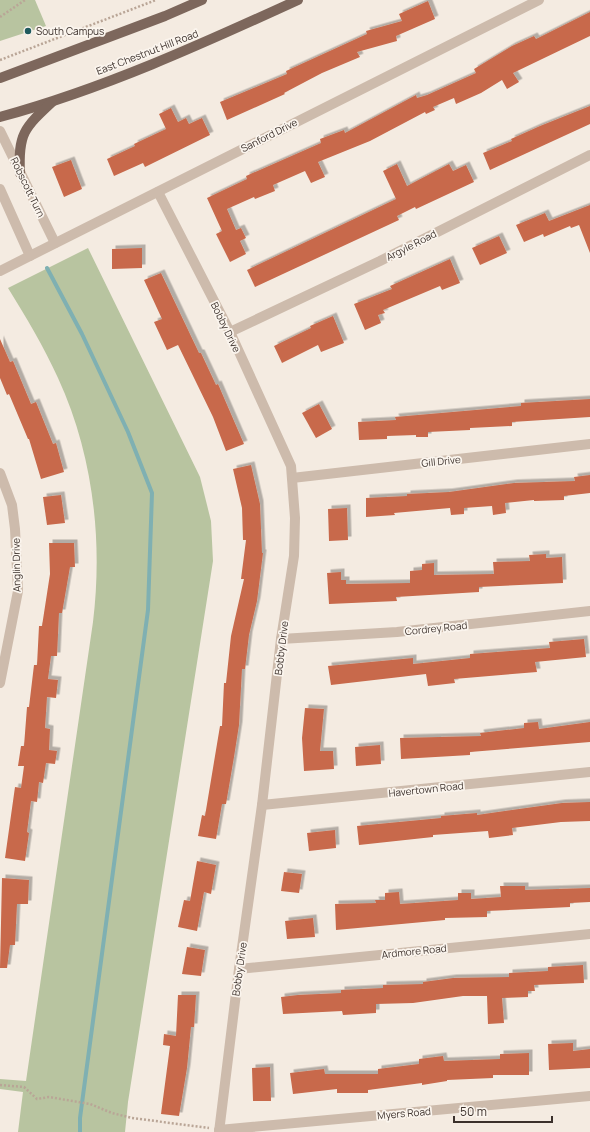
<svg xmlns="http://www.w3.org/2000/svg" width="590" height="1132" viewBox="0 0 590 1132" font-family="Manrope,sans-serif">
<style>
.green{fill:#b8c4a0}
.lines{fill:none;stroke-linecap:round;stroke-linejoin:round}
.stream{stroke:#7fb0b2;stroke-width:4}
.building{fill:#c8694b;filter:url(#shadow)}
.path{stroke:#b9a596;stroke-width:2.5;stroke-dasharray:2 2;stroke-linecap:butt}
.minor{stroke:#cdbbac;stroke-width:10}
.primary{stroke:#7d675c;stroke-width:10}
.poi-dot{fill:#1f5a5e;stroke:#fbf5ee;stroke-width:1.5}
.labels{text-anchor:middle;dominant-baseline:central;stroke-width:3.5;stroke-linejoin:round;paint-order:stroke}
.poi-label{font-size:10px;fill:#3b302b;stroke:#fbf5ee;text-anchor:start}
.street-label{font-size:10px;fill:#3b302b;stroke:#fbf5ee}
</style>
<defs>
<filter id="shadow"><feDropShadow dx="3.5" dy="-3.5" stdDeviation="0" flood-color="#0004"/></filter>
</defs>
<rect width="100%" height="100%" fill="#f4ebe1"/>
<g class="green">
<polygon points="0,0 35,0 46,26 0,41"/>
<path d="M88 248 200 477 211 521 213 561 128 1102 125 1132H18L23 1092 0 1089V1079L26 1081 93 622C103 540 93 454 58 378 44 347 26 317 8 288Z"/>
</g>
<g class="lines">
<polyline class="stream" points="47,268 82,334 128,432 152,493 148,610 80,1118 80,1132"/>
</g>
<g class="building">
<polygon points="428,1 435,19 396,36 397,41 357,52 360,57 322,73 284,93 285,94 227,120 220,102 287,74 286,71 367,34 366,31 402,21 399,14"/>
<polygon points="590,12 590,36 513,73 519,82 507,89 502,80 481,93 456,104 454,98 433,107 435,110 426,114 425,112 370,141 318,162 325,177 311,183 305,171 273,185 275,191 255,199 254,197 227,209 236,230 241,228 246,238 240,241 246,254 230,262 216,234 222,231 207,198 247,179 246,176 321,143 320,139 344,130 345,133 416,95 417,98 427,95 476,73 474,69 512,46 534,36 536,39"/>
<polygon points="590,106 590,124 490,170 483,153 512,141 511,139 540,126"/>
<polygon points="171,108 178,122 186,118 189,124 202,118 210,135 145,167 143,163 114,176 107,159 135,146 134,144 166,129 159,114"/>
<polygon points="71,160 82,189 64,197 52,167"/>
<polygon points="397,164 407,186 449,164 453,171 466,165 474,182 416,209 415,207 397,216 399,220 255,287 247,270 396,199 383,171"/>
<polygon points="590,205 590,253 579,225 571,228 570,226 544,237 543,234 524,242 516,225 545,213 549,221"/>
<polygon points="499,236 507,253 480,265 472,248"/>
<polygon points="142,248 142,268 112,269 112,249"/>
<polygon points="450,259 460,283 442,290 440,286 383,310 385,313 378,315 381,323 365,330 354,304 392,289 390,286"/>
<polygon points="161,273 199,353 201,353 216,385 218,384 244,444 226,451 213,417 178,345 167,350 154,322 162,319 144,280"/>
<polygon points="333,316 344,343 321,352 318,345 282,363 274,346 311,328 310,326"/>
<polygon points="0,339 10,362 13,361 31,404 36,402 53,444 56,443 64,472 41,479 29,439 28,439 9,394 7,395 0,378"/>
<polygon points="590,399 590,417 512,422 512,426 470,428 470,430 428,432 428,437 416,437 416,435 387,436 387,439 359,440 358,422 396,420 395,417 521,406 521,403"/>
<polygon points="319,404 332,429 316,438 302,413"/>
<polygon points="251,465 260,504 262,553 263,553 257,601 249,635 245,669 242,669 239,725 234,757 226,804 222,804 216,839 198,836 202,815 205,816 220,726 222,726 224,683 226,683 231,636 244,579 241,579 246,540 243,540 242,508 233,469"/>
<polygon points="590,475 590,493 564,496 564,500 534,501 534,500 505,503 506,513 493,515 492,506 464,508 464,514 451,515 450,508 394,513 395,515 366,517 366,498 407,496 407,494 449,492 514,483 575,481 574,477"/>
<polygon points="61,495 65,523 47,525 43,497"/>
<polygon points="347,508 348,540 329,541 328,509"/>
<polygon points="49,543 74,543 75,567 70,567 62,613 59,613 57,656 51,656 48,679 58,680 56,698 47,697 45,728 50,729 49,750 57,751 55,764 46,763 43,783 39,782 37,802 31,801 27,832 29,833 25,861 5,858 15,787 21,788 24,766 18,766 21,746 24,746 27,707 29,707 34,665 37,665 39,626 42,626 50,574"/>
<polygon points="546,554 546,558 562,557 563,583 479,587 479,592 396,597 397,601 329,604 327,573 341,572 341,580 346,580 346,584 410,583 410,571 422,570 422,564 434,563 434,575 494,574 493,562 530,561 529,555"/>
<polygon points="584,639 586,657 535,662 537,672 454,679 455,683 428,686 426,674 331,685 328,666 413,658 413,664 470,658 470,654 550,648 549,642"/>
<polygon points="305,708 324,709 320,751 333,751 334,769 304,771 302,738"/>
<polygon points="538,722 539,729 590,722 590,742 470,752 470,755 401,759 400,738 481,736 480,733 524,728 524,723"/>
<polygon points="380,745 381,764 356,766 355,747"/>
<polygon points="590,802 590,821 561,822 512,828 513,835 489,838 488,831 433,835 433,837 359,845 357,826 441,818 441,816 477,813 477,815 562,803"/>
<polygon points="335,830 336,848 309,851 307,833"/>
<polygon points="197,861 216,865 211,894 204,892 197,931 178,927 184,900 190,901"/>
<polygon points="284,872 302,874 299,893 281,891"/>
<polygon points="2,878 29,880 28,904 17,904 15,945 10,945 7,968 0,968"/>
<polygon points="500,886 525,886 525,890 590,888 590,902 570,903 570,907 487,911 487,917 445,918 445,920 336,930 335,904 376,903 375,900 385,900 385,893 399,892 400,904 458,900 458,893 471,893 471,899 501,897"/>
<polygon points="313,918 315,937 287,939 285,921"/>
<polygon points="187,947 205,950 201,976 182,974"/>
<polygon points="583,965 584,983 534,985 535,991 528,991 528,997 502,998 504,1023 488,1024 487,996 463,996 413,1003 376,1004 376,1013 343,1015 342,1011 283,1014 281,997 298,995 341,993 341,990 383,988 383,985 423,984 423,982 453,978 509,977 509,973 548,971 548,967"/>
<polygon points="178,995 196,995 194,1027 191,1027 187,1068 179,1116 161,1114 170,1046 163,1045 164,1034 176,1036"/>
<polygon points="573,1043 573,1051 590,1049 590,1068 549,1070 548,1044"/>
<polygon points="529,1053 529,1075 493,1075 493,1078 447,1080 447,1081 422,1085 422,1083 368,1090 368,1093 337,1093 337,1089 293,1094 290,1073 324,1069 325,1074 378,1074 378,1069 419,1064 419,1059 443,1056 444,1061 500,1059 500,1054"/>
<polygon points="270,1067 271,1101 253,1101 252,1068"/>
</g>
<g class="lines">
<g class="path">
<polyline points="0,17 25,0"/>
<polyline points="0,60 156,0"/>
<polyline points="0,1085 24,1087 37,1099 49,1097 90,1104 112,1113 132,1118 209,1128"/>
</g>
<g class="minor">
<polyline points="0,131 55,243"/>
<polyline points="0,189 30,256"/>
<polyline points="158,192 230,332 291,466 295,518 294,556 281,639 262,805 239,969 219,1132"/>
<polyline points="0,271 539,0"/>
<polyline points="230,332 380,261 590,155"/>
<polyline points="0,473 12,505 15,529 18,591 0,683"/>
<polyline points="292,478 590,444"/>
<polyline points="281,639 397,632 590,611"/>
<polyline points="262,805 590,772"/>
<polyline points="239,969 590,934"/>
<polyline points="219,1130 590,1096"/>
</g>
<g class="primary">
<polyline points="0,78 165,16 202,0"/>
<path d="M0 117C103 89 202 44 298 0"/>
<path d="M20 173C18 134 24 128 52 102"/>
</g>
</g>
<circle class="poi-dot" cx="28" cy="31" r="4"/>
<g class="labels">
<g class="poi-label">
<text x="36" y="31">South Campus</text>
</g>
<g class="street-label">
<text transform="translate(147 52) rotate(-21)">East Chestnut Hill Road</text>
<text transform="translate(269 135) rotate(-27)">Sanford Drive</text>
<text transform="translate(28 187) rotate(64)">Robscott Turn</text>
<text transform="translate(411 245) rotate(-27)">Argyle Road</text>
<text transform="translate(226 327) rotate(64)">Bobby Drive</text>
<text transform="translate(441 461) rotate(-6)">Gill Drive</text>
<text transform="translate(16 565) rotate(-91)">Anglin Drive</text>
<text transform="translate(436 628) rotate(-6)">Cordrey Road</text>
<text transform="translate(281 648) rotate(-83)">Bobby Drive</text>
<text transform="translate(426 789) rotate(-6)">Havertown Road</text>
<text transform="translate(414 951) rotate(-6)">Ardmore Road</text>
<text transform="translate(239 969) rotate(-82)">Bobby Drive</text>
<text transform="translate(404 1113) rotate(-5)">Myers Road</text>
</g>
</g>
<path d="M454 1116v6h98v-6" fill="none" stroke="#3b302b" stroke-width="2"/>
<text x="460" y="1116" font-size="12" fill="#3b302b" stroke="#fbf5ee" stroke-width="3" paint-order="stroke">50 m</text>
</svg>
